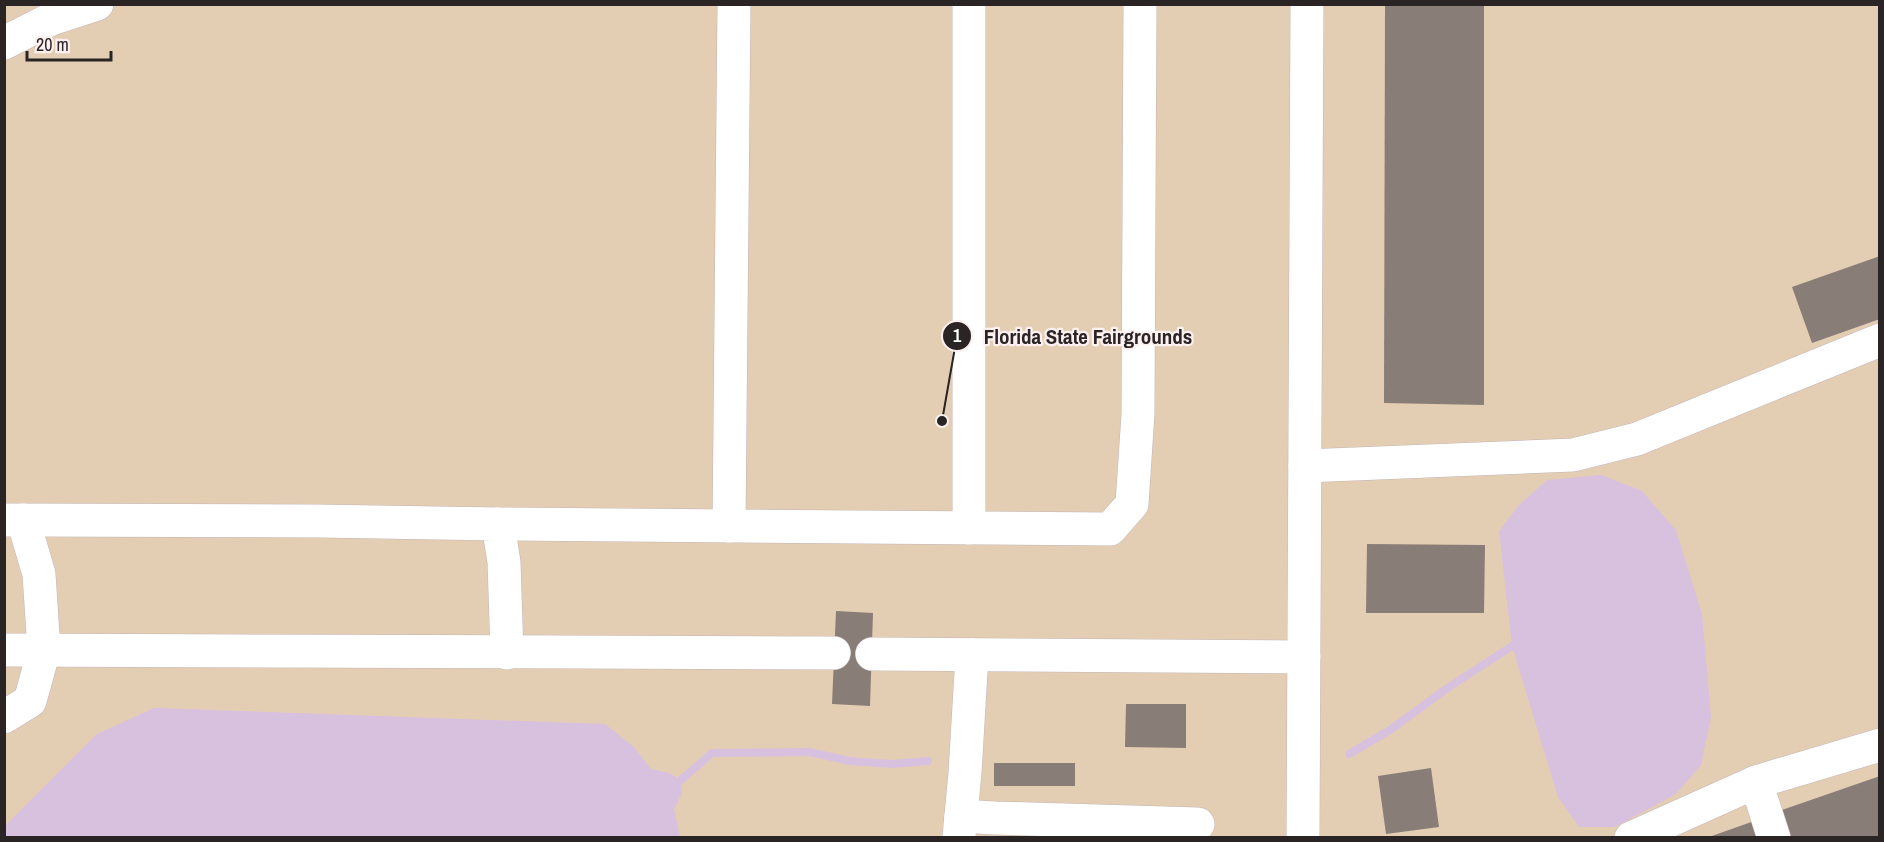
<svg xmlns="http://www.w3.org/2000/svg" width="1884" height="842" viewBox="0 0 1884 842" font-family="'Archivo Narrow',sans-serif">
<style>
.green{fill:#e4ceb3}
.water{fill:#d8c0df}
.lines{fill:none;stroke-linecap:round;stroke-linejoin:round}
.stream{stroke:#d8c0df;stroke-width:8}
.building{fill:#897d77}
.minor-casing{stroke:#c4b4b5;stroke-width:34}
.minor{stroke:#fff;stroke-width:33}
.leader{fill:none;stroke:#2a2424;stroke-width:2}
.callout-dot{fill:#2a2424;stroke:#fdf0f0;stroke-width:2}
.mark-label{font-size:18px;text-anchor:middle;font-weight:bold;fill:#fff}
.callout-label{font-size:21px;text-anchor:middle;font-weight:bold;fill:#2a2424;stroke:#fdf0f0;stroke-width:4.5;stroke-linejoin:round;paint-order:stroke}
</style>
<rect width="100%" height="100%" fill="#fdf0f0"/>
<rect class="green" x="5" y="5" width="1874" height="832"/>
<g class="water">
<polygon points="1601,475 1642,491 1676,530 1702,614 1711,717 1701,765 1676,794 1615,827 1579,827 1558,797 1512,646 1499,531 1519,505 1547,480"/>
<polygon points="154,708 605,724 634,747 651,769 669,773 681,780 682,793 674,809 680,837 5,837 6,825 97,734"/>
</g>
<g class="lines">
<g class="stream">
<polyline points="1349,754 1390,730 1446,689 1512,646"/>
<polyline points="681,780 712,753 809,752 850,761 891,764 928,761"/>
</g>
</g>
<g class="building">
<polygon points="1385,4 1484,4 1484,405 1384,403"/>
<polygon points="1880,256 1880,319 1812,343 1792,287"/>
<polygon points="1367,544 1485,545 1484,613 1366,613"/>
<polygon points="836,611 873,613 870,706 832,704"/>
<polygon points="1126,704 1186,704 1186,748 1125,747"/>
<rect x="994" y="763" width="81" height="23"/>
<polygon points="1431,768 1439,827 1386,834 1378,776"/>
<polygon points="1880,776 1880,838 1789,838 1779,811"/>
<polygon points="1757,820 1763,838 1709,838 1709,837"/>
</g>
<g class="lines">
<g class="minor-casing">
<g id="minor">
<polyline points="4,43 51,19 97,4"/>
<polyline points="1305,466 1573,455 1637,439 1880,340"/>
<polyline points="4,520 23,520 39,574 44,650 30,701 4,717"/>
<polyline points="23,520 318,521 498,524 504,562 507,653"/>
<polyline points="498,524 1110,529 1132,504 1138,414 1140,4"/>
<polyline points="729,526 734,4"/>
<polyline points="969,528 969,4"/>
<polyline points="4,650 834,653"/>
<polyline points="872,654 1304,657"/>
<polyline points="1756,782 1880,745"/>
<polyline points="961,816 995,818 1198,824"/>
<polyline points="959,836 965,773 972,655"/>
<polyline points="1303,838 1307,4"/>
<polyline points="1631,838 1756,782 1774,838"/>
</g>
</g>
<use href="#minor" class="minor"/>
</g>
<path class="leader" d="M942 421L957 336"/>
<g class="callout-dot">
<circle cx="942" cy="421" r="6"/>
<circle cx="957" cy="336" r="15"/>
</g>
<g class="mark-label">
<text x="957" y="342">1</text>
</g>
<g class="callout-label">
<text x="1088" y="344">Florida State Fairgrounds</text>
</g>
<rect width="1884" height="842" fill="none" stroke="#2a2424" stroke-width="12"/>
<path d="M27 51v9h84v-9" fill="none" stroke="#2a2424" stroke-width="3"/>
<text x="36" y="51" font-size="18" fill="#2a2424" stroke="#fdf0f0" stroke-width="4.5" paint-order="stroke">20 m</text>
</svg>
